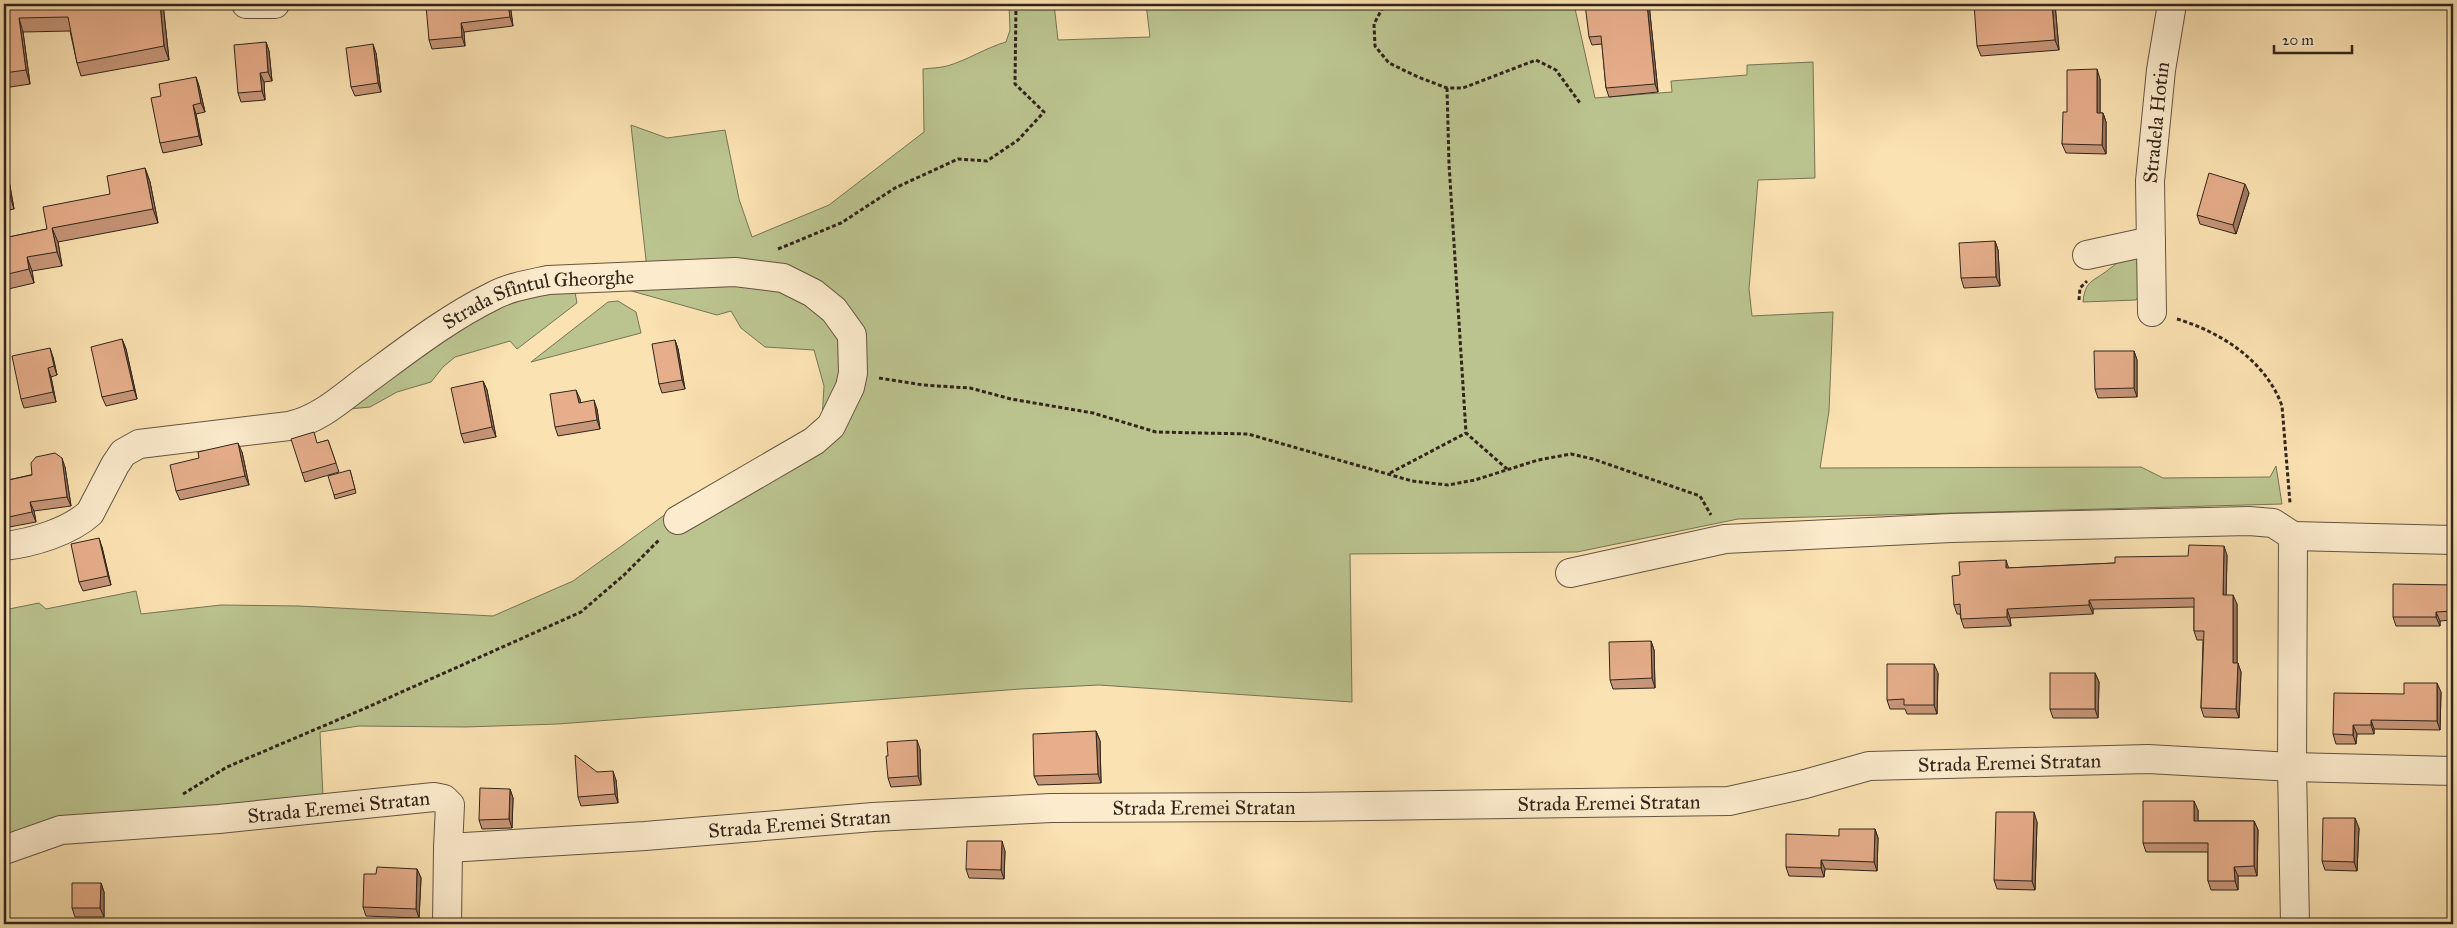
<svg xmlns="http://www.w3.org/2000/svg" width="2457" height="928" viewBox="0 0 2457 928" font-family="'IM FELL Great Primer',serif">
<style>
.green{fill:#bbc48f;stroke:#767454}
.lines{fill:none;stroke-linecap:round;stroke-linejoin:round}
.minor-casing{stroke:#645440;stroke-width:30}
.path{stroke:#32251a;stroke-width:3;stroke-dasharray:4 2.5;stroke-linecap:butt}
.minor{stroke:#fceccd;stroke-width:28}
.wall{fill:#c69678;stroke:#32251a}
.shaded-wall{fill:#a17a61;stroke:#32251a}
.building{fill:#e6ae8b;stroke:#32251a}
.labels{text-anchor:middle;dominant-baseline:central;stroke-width:4;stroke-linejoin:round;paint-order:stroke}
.street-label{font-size:20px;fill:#32251a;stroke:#fceccd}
</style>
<rect width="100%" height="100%" fill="#fbe2b2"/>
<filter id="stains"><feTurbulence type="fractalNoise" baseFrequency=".004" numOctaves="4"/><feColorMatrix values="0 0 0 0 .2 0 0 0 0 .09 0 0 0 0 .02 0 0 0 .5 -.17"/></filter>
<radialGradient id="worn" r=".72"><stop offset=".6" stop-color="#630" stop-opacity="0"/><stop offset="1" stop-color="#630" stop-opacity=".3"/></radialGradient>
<g class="green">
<path d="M1009 4H1054L1058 40 1150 37 1146 4H1574L1595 98 1672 92 1671 81 1747 75V65L1813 62 1815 178 1758 180 1749 289 1752 316 1833 312 1829 411 1820 468 2141 467 2163 478 2270 477 2276 466 2282 504 1738 519 1577 552 1350 554 1352 702 1099 685 1020 689 558 724 465 727 359 726 320 732 323 797 4 841V610L39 603 46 609 136 591 141 614 221 605 299 606 493 616 573 581 681 503 822 420 824 386 814 350 765 347 741 328 731 311 717 315 621 288 646 281V260L631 125 667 138 725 130 739 199 752 237 829 205 924 132 923 69C931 68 939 68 947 66 968 60 985 48 1006 42L1010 30Z"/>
<path d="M2131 255 2139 260 2141 291 2136 300 2083 302C2085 280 2093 282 2108 270 2117 263 2120 260 2131 255Z"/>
<polygon points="523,289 575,292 577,303 517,349 510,341 455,357 443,367 431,382 397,392 370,407 349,409 320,429 315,426 401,361"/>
<polygon points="618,301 636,312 641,333 531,362 608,302"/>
</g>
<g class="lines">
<g class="minor-casing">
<g id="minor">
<polyline points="246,4 275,4"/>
<polyline points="2087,255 2151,241"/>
<path id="s1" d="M2152 312 2150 181 2161 70 2172 4"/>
<polyline points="2293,536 2292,767 2295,924"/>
<polyline points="2293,536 2453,540"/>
<path id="s2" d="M4 546C32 543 69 532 90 513L115 465 123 453 139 444 289 426C322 419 346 394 373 375 411 347 450 317 493 296 510 287 529 284 548 280L735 272 783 278 813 293 834 310 852 335 853 373 850 387 831 426 814 441 678 520"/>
<polyline points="1570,573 1725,539 1951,528 2249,521 2273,523 2293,536"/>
<path id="s3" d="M4 850 61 830 219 819 434 797 444 799 450 805 448 848 645 836 873 817 1051 808 1299 807 1729 801 1805 784 1869 766 2148 759 2292 767 2453 771"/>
<polyline points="447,924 448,848"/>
</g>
</g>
<g class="path">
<polyline points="1389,4 1383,7 1374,24 1375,46 1389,63 1418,77 1447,88 1463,88 1536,60 1556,70 1580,103"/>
<polyline points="1447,88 1449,164 1466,433 1507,469"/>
<polyline points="778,249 841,223 895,188 958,159 987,161 1018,140 1044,112 1015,84 1016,4"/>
<polyline points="2079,300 2080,288 2087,281"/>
<path d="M2177 319C2221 332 2266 361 2282 406L2290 503"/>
<polyline points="879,378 923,385 970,388 1011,399 1093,413 1156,432 1248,434 1412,481 1448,485 1475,480 1538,460 1571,454 1593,459 1700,496 1711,515"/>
<polyline points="1390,473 1466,433"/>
<polyline points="183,794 227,767 368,707 581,612 624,575 660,539"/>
</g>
<use href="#minor" class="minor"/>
</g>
<g class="wall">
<polygon points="4,4 163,4 169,60 81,76 77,63 70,31 23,32 30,84 4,88"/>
<polygon points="447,4 510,4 513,26 464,32 465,46 432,49 429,40"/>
<polygon points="1649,4 1658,92 1609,97 1606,88 1602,44 1592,45 1589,37"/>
<polygon points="1839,4 1883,4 1883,6 1840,8"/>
<polygon points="2055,4 2059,50 1981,56 1977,46"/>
<polygon points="266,42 269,51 272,81 264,82 265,100 241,102 238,93"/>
<polygon points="376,53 381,92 355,96 351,87"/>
<polygon points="196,77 199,86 205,112 196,114 202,145 163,153 160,143 161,96"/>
<polygon points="2100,79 2100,113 2103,113 2106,122 2106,154 2066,153 2062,144 2067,112"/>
<polygon points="4,152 14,209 4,211"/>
<polygon points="145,168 150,182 158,223 58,242 62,266 32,271 34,283 4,290 4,238 47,229 110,194"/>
<polygon points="2249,193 2236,234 2200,224 2197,215"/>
<polygon points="1995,241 1998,250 2000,286 1964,288 1961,278"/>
<polygon points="122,339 126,349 137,399 106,406 102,397"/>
<polygon points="675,340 678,349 685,389 662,393 659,384"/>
<polygon points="2134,351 2137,360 2137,397 2098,398 2095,389"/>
<polygon points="53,357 57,375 51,377 56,402 24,408 21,399"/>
<polygon points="483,381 487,390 496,437 464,443 461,434"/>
<polygon points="580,399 580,403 597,409 600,429 558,436 555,427"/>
<polygon points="328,440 339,472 305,482 302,473 318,443"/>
<polygon points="242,452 249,485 180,500 176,491"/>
<polygon points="65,467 71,506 34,511 36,522 4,528 4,481"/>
<polygon points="350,470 356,493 335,499 334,495"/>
<polygon points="102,547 111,585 83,591 79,582"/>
<polygon points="2227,555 2226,595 2237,604 2237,663 2241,672 2239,718 2204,717 2201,708 2203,640 2197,640 2194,631 2194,607 2093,609 2093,614 2010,618 2011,626 1964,628 1961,619 1960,614 1957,614 1954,605 1960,575 2009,568 2115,563"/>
<polygon points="2453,585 2453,620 2440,621 2440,626 2396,626 2393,617"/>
<polygon points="1651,641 1654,650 1655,688 1613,689 1610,680"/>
<polygon points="1938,673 1937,714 1907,714 1905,709 1890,709 1887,700"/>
<polygon points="2095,673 2099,682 2098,718 2053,718 2050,709"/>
<polygon points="2441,692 2440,730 2374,729 2374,734 2357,734 2356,744 2336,744 2333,734 2404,694"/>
<polygon points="1096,731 1100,741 1101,783 1038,785 1034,776"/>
<polygon points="920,749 921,785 891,787 888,778"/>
<polygon points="597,772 616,780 618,803 581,806 578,797"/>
<polygon points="510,789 513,798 512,828 482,829 479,820"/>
<polygon points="2198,810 2198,821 2254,821 2258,830 2257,876 2238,876 2238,890 2211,890 2208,881 2208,852 2146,852 2143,843"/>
<polygon points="2037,822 2035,890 1997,889 1994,880"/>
<polygon points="2359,828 2357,871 2325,870 2322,861"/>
<polygon points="1875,829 1878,838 1877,871 1825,869 1824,877 1789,876 1786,867 1839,836"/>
<polygon points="1005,851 1004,879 969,878 966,869"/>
<polygon points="417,869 421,878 419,918 366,916 363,907 376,874"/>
<polygon points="101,883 104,892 104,917 75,917 72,908"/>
</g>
<g class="shaded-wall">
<polygon points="160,4 163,4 169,60 164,46"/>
<polygon points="508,4 510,4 513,26 510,17"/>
<polygon points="1647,4 1649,4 1658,92 1655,84"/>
<polygon points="2052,4 2055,4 2059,50 2055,40"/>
<polygon points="19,18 23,32 30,84 26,70"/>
<polygon points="461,23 464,32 465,46 462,37"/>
<polygon points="266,42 269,51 272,81 268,72"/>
<polygon points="373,44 376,53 381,92 378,83"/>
<polygon points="2097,69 2100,79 2100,122 2097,113"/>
<polygon points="260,73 264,82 265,100 262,91"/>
<polygon points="196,77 199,86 205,112 201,103"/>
<polygon points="193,105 196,114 202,145 199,136"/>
<polygon points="2103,113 2106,122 2106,154 2102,145"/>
<polygon points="4,152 14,209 10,196 4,165"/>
<polygon points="145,168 150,182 158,223 153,209"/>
<polygon points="2245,184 2249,193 2236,234 2233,225"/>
<polygon points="52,228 58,242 62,266 57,252"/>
<polygon points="1995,241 1998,250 2000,286 1996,277"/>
<polygon points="27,257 32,271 34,283 29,269"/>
<polygon points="122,339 126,349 137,399 134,390"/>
<polygon points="675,340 678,349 685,389 682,380"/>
<polygon points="50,348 53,357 57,375 54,366"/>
<polygon points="2134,351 2137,360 2137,397 2134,388"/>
<polygon points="48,368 51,377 56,402 53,392"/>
<polygon points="483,381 487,390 496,437 492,427"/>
<polygon points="576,390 580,399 582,412 579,403"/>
<polygon points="594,400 597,409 600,429 597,420"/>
<polygon points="238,443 242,452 249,485 245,476"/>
<polygon points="62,458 65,467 71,506 67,497"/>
<polygon points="30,502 34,511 36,522 32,512"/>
<polygon points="99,538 102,547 111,585 108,576"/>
<polygon points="2224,546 2227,555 2226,604 2223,595"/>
<polygon points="2006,560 2009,569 2006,568"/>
<polygon points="2233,595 2237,604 2237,672 2233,663"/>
<polygon points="2089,600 2093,609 2093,614 2089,605"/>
<polygon points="2007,609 2010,618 2011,626 2007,617"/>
<polygon points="2436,612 2440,621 2440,626 2436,617"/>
<polygon points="1651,641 1654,650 1655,688 1652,678"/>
<polygon points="2238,663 2241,672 2239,718 2236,709"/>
<polygon points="1934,664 1938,673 1937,714 1934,705"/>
<polygon points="2095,673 2099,682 2098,718 2095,709"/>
<polygon points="2437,683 2441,692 2440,730 2437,721"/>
<polygon points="2371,720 2374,729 2374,734 2371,725"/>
<polygon points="2353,725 2357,734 2356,744 2353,735"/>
<polygon points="1096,731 1100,741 1101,783 1098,774"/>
<polygon points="917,740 920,749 921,785 918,776"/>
<polygon points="613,771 616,780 618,803 615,794"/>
<polygon points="510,789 513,798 512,828 509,819"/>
<polygon points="2194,801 2198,810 2198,830 2194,821"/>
<polygon points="2034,812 2037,822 2035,890 2032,881"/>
<polygon points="2355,818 2359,828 2357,871 2354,862"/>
<polygon points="2254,821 2258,830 2257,876 2254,866"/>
<polygon points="1875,829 1878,838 1877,871 1874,862"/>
<polygon points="1002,841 1005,851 1004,879 1001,870"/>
<polygon points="1821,860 1825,869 1824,877 1821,868"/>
<polygon points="2234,867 2238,876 2238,890 2235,881"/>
<polygon points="417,869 421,878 419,918 416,909"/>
<polygon points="101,883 104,892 104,917 100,908"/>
</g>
<g class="building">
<polygon points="4,4 160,4 164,46 77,63 68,17 19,18 26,70 4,73"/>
<polygon points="447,4 508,4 510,17 461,23 462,37 429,40 426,5"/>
<polygon points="1585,4 1647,4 1655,84 1606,88 1601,36 1589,37"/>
<polygon points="1974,4 2052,4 2055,40 1977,46"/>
<polygon points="266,42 268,72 260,73 262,91 238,93 234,45"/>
<polygon points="373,44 378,83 351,87 346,48"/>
<polygon points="2097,69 2097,113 2103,113 2102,145 2062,144 2063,112 2067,112 2067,70"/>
<polygon points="196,77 201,103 193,105 199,136 160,143 151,98 161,96 159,84"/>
<polygon points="4,165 10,196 4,197"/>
<polygon points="145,168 153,209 52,228 57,252 27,257 29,269 4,275 4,238 47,229 43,207 110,194 107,176"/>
<polygon points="2209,173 2245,184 2233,225 2197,215"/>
<polygon points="1995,241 1996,277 1961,278 1959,243"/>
<polygon points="122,339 134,390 102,397 91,347"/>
<polygon points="675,340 682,380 659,384 652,344"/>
<polygon points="50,348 54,366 48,368 53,392 21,399 12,356"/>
<polygon points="2094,351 2134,351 2134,388 2095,389"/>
<polygon points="483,381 492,427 461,434 451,388"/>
<polygon points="576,390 579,403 594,400 597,420 555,427 550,394"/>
<polygon points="314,432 317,443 328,440 336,463 302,473 291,439"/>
<polygon points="238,443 245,476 176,491 170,465 199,458 198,452"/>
<polygon points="55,453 62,458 67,497 30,502 32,512 4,518 4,481 32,475 31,463 36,457"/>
<polygon points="350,470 355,489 334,495 328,476"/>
<polygon points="99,538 108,576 79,582 71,544"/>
<polygon points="2189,545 2224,546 2223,595 2233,595 2233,663 2238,663 2236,709 2201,708 2204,631 2194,631 2194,598 2089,600 2089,605 2007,609 2007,617 1961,619 1960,604 1954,605 1952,576 1960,575 1959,562 2006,560 2006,568 2115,563 2115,557 2188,556"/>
<polygon points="2393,584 2453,585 2453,611 2436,612 2436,617 2393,617"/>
<polygon points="1651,641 1652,678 1610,680 1609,642"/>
<polygon points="1887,664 1934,664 1934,705 1904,705 1904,699 1887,700"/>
<rect x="2050" y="673" width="45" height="36"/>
<polygon points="2404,683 2437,683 2437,721 2371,720 2371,725 2353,725 2353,735 2333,734 2334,693 2404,694"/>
<polygon points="1096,731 1098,774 1034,776 1033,734"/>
<polygon points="917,740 918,776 888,778 886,756 888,756 887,742"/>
<polygon points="575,755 597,772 613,771 615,794 578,797"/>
<polygon points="480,788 510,789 509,819 479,820"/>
<polygon points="2143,801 2194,801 2194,821 2254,821 2254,866 2234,867 2235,881 2208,881 2208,843 2143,843"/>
<polygon points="1996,812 2034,812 2032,881 1994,880"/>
<polygon points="2323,818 2355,818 2354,862 2322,861"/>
<polygon points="1839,829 1875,829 1874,862 1821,860 1821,868 1786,867 1786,834 1839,836"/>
<polygon points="967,841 1002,841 1001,870 966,869"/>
<polygon points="377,867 417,869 416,909 363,907 364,874 376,874"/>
<polygon points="72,883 101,883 100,908 72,908"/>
</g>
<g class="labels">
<g class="street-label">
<text stroke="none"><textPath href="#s1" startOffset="190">Stradela Hotin</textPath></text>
<text stroke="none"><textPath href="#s2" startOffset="618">Strada Sfîntul Gheorghe</textPath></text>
<text stroke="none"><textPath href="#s3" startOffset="2064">Strada Eremei Stratan</textPath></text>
<text stroke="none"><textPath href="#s3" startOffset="1659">Strada Eremei Stratan</textPath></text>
<text stroke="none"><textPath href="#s3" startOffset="1254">Strada Eremei Stratan</textPath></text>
<text stroke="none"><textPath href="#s3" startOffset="339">Strada Eremei Stratan</textPath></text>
<text stroke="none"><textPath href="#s3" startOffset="849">Strada Eremei Stratan</textPath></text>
</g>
</g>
<rect width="2457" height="928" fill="none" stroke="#fbe2b2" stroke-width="20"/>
<rect x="5" y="5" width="2447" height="918" fill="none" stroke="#32251a" stroke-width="2.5"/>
<rect x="10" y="10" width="2437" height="908" fill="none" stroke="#32251a"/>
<path d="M2274 45v8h78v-8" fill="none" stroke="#32251a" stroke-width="2.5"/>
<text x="2282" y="45" font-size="15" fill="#32251a" stroke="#fceccd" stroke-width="4" paint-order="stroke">20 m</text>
<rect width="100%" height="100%" filter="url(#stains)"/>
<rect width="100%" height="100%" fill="url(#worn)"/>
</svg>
